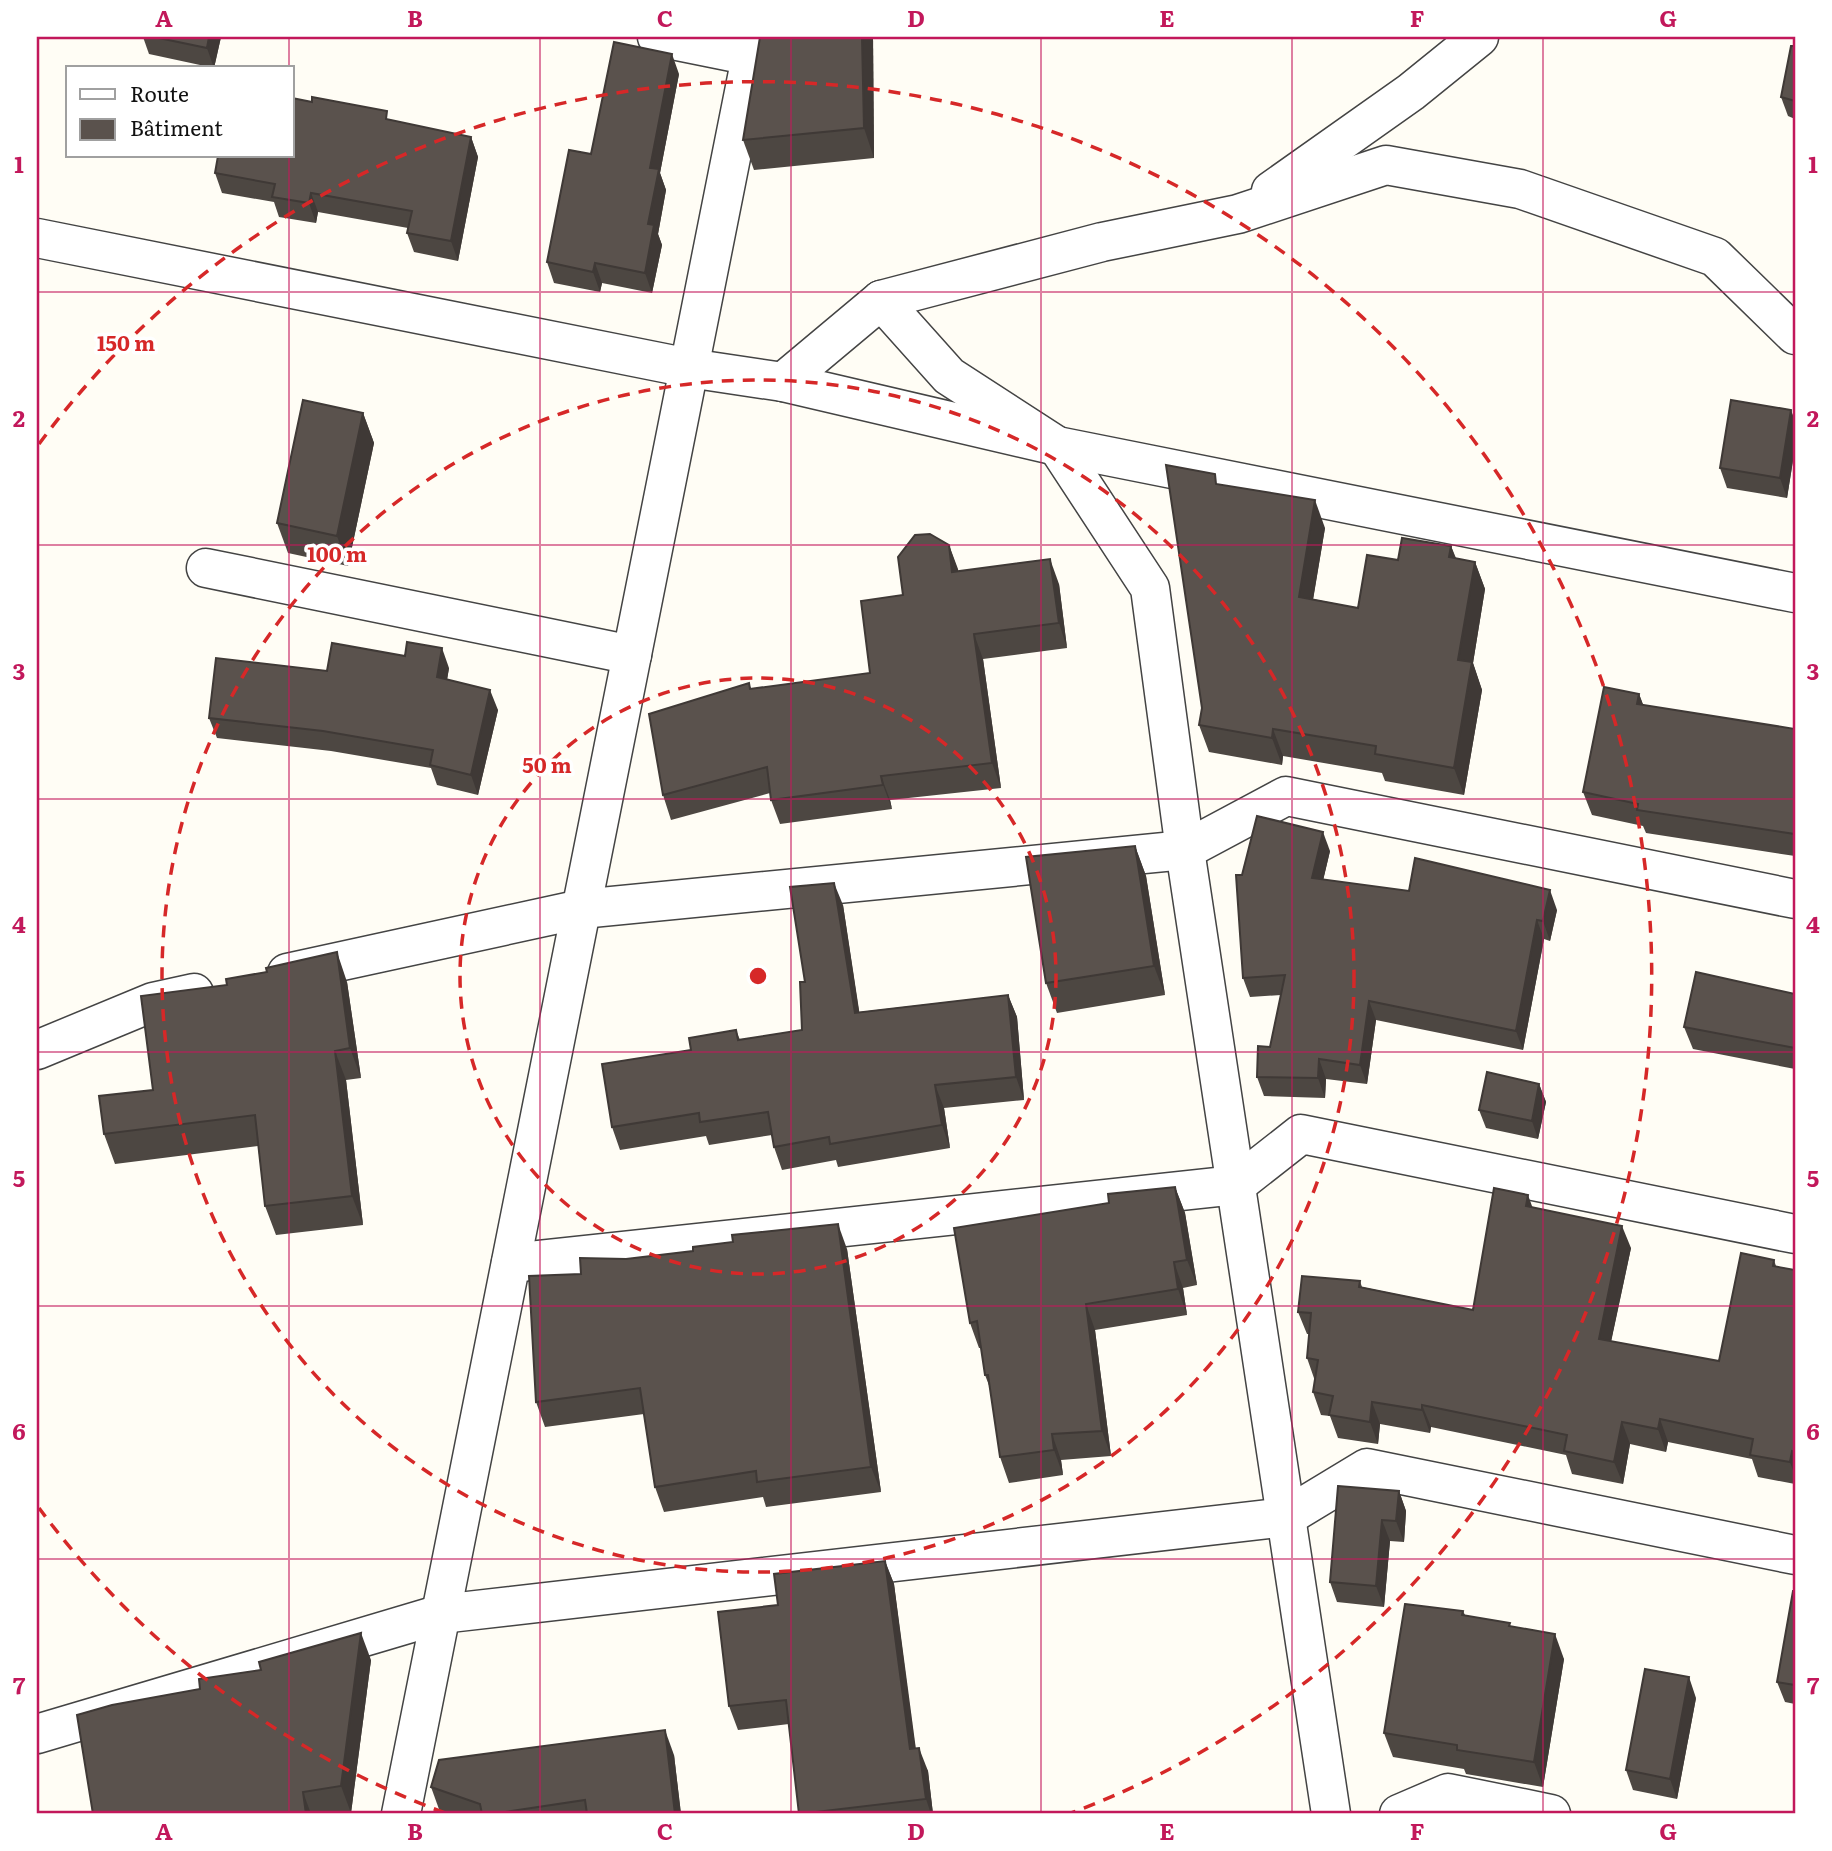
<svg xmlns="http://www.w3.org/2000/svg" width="1832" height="1851" viewBox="0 0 1832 1851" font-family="Literata,serif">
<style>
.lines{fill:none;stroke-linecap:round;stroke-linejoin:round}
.minor-casing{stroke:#444;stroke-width:41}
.minor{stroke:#fff;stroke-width:38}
.wall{fill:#4d4742}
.shaded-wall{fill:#3f3936}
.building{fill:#5a524d;stroke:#3f3936;stroke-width:2}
.grid{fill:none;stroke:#c2185b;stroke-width:2;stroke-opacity:0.55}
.ring{fill:none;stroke:#d62828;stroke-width:3.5;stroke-dasharray:12 9}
.centre{fill:#d62828;stroke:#fff;stroke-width:3.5}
.ring-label{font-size:21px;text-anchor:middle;font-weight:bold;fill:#d62828;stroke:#fff;stroke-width:7;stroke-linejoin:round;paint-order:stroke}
.neatline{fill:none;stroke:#c2185b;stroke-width:2.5}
.grid-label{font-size:23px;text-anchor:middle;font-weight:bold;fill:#c2185b}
</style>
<rect width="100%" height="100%" fill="#fffdf5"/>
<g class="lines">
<g class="minor-casing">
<g id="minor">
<polyline points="657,37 751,56"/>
<polyline points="1271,191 1411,92 1479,37"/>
<polyline points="37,238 689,368 783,382 1057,446 1795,593"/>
<polyline points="881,300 949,376 1057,446 1150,588 1185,850 1331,1814"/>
<polyline points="783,382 881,300 1102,242 1238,214 1386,165 1520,189 1715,257 1795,335"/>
<polyline points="206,568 632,655"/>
<polyline points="287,973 581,909 1185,850 1286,796 1795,899"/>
<polyline points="37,1050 153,1002 194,993"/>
<polyline points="511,1263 1236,1185 1301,1134 1795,1234"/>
<polyline points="37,1734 441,1614 1286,1517 1367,1468 1795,1555"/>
<polyline points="401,1814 755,37"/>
<polyline points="1399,1814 1448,1793 1551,1814"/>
</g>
</g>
<use href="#minor" class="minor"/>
</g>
<g class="wall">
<polygon points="143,37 221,37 214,68 149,54"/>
<polygon points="873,37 874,158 754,170 743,140"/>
<polygon points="1795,46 1795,119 1788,116 1781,97"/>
<polygon points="679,74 660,173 666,190 658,234 662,245 652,293 602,283 600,292 554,283 547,262 591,154"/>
<polygon points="391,120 471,137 478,157 458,261 414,252 407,233 408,228 318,212 316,223 279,217 274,202 222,193 215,173"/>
<polygon points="1791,410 1795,422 1795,448 1787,498 1727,488 1720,468"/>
<polygon points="363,413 374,443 348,566 288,553 277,523"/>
<polygon points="1218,484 1325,528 1313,599 1358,608 1398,560 1451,546 1456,558 1475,562 1485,589 1473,663 1482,690 1464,795 1385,781 1382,773 1283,756 1282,765 1209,752 1199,725 1202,708"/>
<polygon points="949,545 958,571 1059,584 1067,648 983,659 1001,788 890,800 892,809 780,824 771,800 770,793 671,820 663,795 749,683 751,689 870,673 903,595"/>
<polygon points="449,668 447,680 498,710 478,795 437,785 431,768 331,751 217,738 209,718 327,671"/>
<polygon points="1639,694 1643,705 1795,729 1795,856 1646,833 1643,826 1592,815 1583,792"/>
<polygon points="1135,846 1146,876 1165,995 1057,1013 1046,983"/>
<polygon points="1330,851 1323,880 1557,910 1550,941 1544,939 1523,1050 1376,1020 1367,1084 1326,1079 1325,1098 1264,1096 1257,1077 1270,1047 1281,995 1250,997 1243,978 1242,875"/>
<polygon points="843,905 859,1012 1008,995 1017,1017 1024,1100 944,1108 950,1148 838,1167 836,1160 782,1170 774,1147 772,1135 709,1145 706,1136 620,1150 612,1127 691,1050 736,1030 740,1040 802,1030 805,982"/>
<polygon points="347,982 361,1078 346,1080 363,1225 276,1235 265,1206 258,1146 115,1164 104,1134 153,1090 227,985"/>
<polygon points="1795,994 1795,1069 1693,1049 1684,1027"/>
<polygon points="1539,1084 1546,1102 1538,1139 1486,1128 1479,1110"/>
<polygon points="1175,1187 1185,1213 1197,1285 1183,1288 1187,1315 1095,1330 1111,1456 1061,1460 1063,1475 1009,1483 1000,1457 990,1388 985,1375 981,1348 979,1348 970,1323 1109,1203"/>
<polygon points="1533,1208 1631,1248 1611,1341 1719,1361 1774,1260 1776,1266 1795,1270 1795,1484 1758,1477 1752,1459 1668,1442 1666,1452 1630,1444 1623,1484 1572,1474 1566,1455 1431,1427 1430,1433 1380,1424 1378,1444 1338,1438 1330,1416 1321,1415 1313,1392 1315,1381 1307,1358 1309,1334 1307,1334 1298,1312 1360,1281 1362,1287 1473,1310"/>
<polygon points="847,1249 881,1492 766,1507 763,1497 664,1512 655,1487 644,1414 545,1427 536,1402 626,1259"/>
<polygon points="1399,1491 1406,1511 1404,1542 1390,1541 1384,1607 1337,1602 1330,1582"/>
<polygon points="885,1561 894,1584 915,1748 928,1771 933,1814 799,1814 789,1724 738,1730 729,1706 778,1605"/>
<polygon points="1795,1591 1795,1704 1785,1702 1777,1682"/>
<polygon points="1463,1611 1465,1615 1511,1626 1564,1659 1543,1787 1466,1774 1464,1769 1393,1757 1384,1733"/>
<polygon points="371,1660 351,1813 344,1814 93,1814 200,1689"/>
<polygon points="1696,1698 1677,1799 1633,1790 1626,1770"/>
<polygon points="674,1755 681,1814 446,1814 440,1812 431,1787"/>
</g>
<g class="shaded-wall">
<polygon points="209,37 221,37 214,68 207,48"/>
<polygon points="862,37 873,37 874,158 864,128"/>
<polygon points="672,54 679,74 660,173 666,190 658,234 662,245 652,293 645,273 648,224 650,168"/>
<polygon points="471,137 478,157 458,261 451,241"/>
<polygon points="311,193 318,212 316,223 309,203"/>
<polygon points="595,263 602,283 600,292 593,272"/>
<polygon points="1791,410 1795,422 1795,448 1787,498 1780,478"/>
<polygon points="363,413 374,443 348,566 337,536"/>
<polygon points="1315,500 1325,528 1309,624 1299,597"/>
<polygon points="949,545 958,569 961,596 952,572"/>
<polygon points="1451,546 1461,574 1449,557"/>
<polygon points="1050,559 1059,584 1067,648 1059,623"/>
<polygon points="1475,562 1485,589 1473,663 1482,690 1464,795 1454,768 1458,660"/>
<polygon points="974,634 983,659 1001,788 992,763"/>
<polygon points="442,648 449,668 444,697 437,677"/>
<polygon points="490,690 498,710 478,795 471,775"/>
<polygon points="1639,694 1648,717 1637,704"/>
<polygon points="1273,729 1283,756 1282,765 1272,738"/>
<polygon points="881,776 890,800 892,809 883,785"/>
<polygon points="1323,832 1330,851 1319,898 1312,878"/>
<polygon points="1135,846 1146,876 1165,995 1154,966"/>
<polygon points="834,883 843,905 863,1036 855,1013"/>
<polygon points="1550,890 1557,910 1550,941 1543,921"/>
<polygon points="1537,920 1544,939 1523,1050 1516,1031"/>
<polygon points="337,952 347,982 361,1078 350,1048"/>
<polygon points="1008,995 1017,1017 1024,1100 1016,1077"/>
<polygon points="1369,1001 1376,1020 1367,1084 1360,1065"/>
<polygon points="335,1051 346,1080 363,1225 352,1196"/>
<polygon points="1319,1059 1326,1079 1325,1098 1318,1078"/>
<polygon points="1539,1084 1546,1102 1538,1139 1532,1121"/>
<polygon points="935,1085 944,1108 950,1148 942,1125"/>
<polygon points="1175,1187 1185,1213 1197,1285 1187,1260"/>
<polygon points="1528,1195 1536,1217 1526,1206"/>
<polygon points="838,1224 847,1249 881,1492 871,1467"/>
<polygon points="1622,1226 1631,1248 1607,1361 1599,1339"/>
<polygon points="1174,1262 1183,1288 1187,1315 1178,1289"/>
<polygon points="1086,1304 1095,1330 1111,1456 1102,1431"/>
<polygon points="1372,1402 1380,1424 1378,1444 1370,1422"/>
<polygon points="1422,1405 1431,1427 1430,1433 1422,1410"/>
<polygon points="1660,1419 1668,1442 1666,1452 1658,1429"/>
<polygon points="1622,1422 1630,1444 1623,1484 1614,1462"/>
<polygon points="1052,1434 1061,1460 1063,1475 1054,1450"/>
<polygon points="1792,1451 1795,1459 1795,1476 1790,1462"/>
<polygon points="1399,1491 1406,1511 1404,1542 1396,1521"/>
<polygon points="1382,1520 1390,1541 1384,1607 1376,1586"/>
<polygon points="885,1561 894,1584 919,1772 910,1749"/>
<polygon points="361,1633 371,1660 351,1813 341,1786"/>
<polygon points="1555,1634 1564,1659 1543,1787 1534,1762"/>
<polygon points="1689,1677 1696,1698 1677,1799 1670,1779"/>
<polygon points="665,1730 674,1755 681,1814 675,1814"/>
<polygon points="919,1748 928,1771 933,1814 931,1814 926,1799"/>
<polygon points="303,1792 311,1814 306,1814"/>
</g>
<g class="building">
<polygon points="154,37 209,37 207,48"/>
<polygon points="760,37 862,37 864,128 743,140"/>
<polygon points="614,42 672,54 650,168 659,169 648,224 654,225 645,273 595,263 593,272 547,262 569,150 591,154"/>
<polygon points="1791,46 1795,46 1795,101 1781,97"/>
<polygon points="312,97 387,111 386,119 471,137 451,241 407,233 412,211 311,193 309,203 272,197 275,184 215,173 218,156 292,156 292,98 312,102"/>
<polygon points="303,400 363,413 337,536 277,523"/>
<polygon points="1731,400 1791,410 1780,478 1720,468"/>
<polygon points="1166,465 1215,474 1216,484 1315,500 1299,597 1358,608 1367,555 1398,560 1402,538 1451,546 1449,557 1475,562 1458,660 1472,662 1454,768 1375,754 1376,746 1273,729 1272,738 1199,725 1202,708"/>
<polygon points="930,534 949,545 952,572 1050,559 1059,623 974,634 992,763 881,776 883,785 771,800 767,767 663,795 649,714 749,683 750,689 870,673 861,601 903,595 898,557 915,535"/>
<polygon points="407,642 442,648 437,677 490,690 471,775 430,765 433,750 323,731 209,718 216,658 327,671 332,643 405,656"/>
<polygon points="1604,687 1639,694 1637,704 1795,729 1795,834 1637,810 1638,804 1583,792"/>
<polygon points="1257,816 1323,832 1312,878 1409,891 1415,858 1550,890 1543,921 1537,920 1516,1031 1369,1001 1360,1065 1319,1059 1318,1078 1257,1077 1258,1046 1270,1047 1285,975 1243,978 1236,875 1242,875"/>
<polygon points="1135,846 1154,966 1046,983 1026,857"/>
<polygon points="834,883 855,1013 1008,995 1016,1077 935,1085 942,1125 830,1144 829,1137 774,1147 768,1112 700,1122 699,1113 612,1127 602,1064 691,1050 689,1038 736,1030 738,1040 802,1030 800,982 805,982 790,887"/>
<polygon points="337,952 350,1048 335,1051 352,1196 265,1206 255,1115 104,1134 99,1096 153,1090 141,996 227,985 226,979 267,972 266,968"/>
<polygon points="1696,972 1795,994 1795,1048 1684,1027"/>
<polygon points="1487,1072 1539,1084 1532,1121 1479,1110"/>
<polygon points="1175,1187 1187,1260 1174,1262 1178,1289 1086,1304 1102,1431 1052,1434 1054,1450 1000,1457 988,1375 985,1375 977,1321 970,1323 954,1228 1109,1203 1108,1194"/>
<polygon points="1494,1188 1528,1195 1526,1206 1622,1226 1599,1339 1719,1361 1741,1253 1774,1260 1773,1266 1795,1270 1795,1452 1792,1451 1790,1462 1750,1455 1753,1439 1660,1419 1658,1429 1622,1422 1614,1462 1564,1451 1567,1435 1422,1405 1422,1410 1372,1402 1370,1422 1329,1415 1333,1396 1313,1392 1318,1360 1307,1358 1311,1313 1298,1312 1302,1276 1360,1281 1359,1287 1473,1310"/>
<polygon points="838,1224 871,1467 757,1482 756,1471 655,1487 640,1388 536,1402 529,1276 581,1274 580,1258 626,1259 693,1251 693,1247 733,1242 732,1235"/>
<polygon points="1338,1486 1399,1491 1396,1521 1382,1520 1376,1586 1330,1582"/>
<polygon points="885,1561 910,1749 919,1748 926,1799 799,1814 786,1700 729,1706 718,1612 778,1605 774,1574"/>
<polygon points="1793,1591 1795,1591 1795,1685 1777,1682"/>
<polygon points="1405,1604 1463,1611 1462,1615 1510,1623 1509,1626 1555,1634 1534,1762 1457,1750 1457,1745 1384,1733"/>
<polygon points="361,1633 341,1786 303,1792 306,1814 93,1814 77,1715 112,1705 200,1689 199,1679 261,1670 259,1662"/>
<polygon points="1645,1669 1689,1677 1670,1779 1626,1770"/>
<polygon points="665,1730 675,1814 587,1814 585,1800 492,1814 482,1814 480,1804 431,1787 439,1760"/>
</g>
<path class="grid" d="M289 37V68M540 37V1814M791 37V1814M1041 37V1814M1292 37V1814M1543 37V1814M289 156V1814M37 292H1795M37 545H1795M37 799H1795M37 1052H1795M37 1306H1795M37 1559H1795"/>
<g class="ring">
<circle cx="758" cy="976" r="298"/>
<circle cx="758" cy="976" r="596"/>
<path d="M445 1813A894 894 0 0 1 39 1508M39 444A894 894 0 1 1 1071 1813"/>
</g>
<circle cx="758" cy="976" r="10" class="centre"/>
<g class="ring-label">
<text x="126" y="351">150 m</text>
<text x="337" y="562">100 m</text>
<text x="547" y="773">50 m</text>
</g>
<rect width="1832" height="1851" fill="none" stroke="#ffffff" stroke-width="77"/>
<rect x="66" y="66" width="228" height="91" fill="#ffffff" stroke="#a0a0a0" stroke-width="2"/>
<rect x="80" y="89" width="35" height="10" fill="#ffffff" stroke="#a0a0a0" stroke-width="2"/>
<text x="130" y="102" font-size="21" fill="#111111">Route</text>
<rect x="80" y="119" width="35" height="21" fill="#5a524d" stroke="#a0a0a0" stroke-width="2"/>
<text x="130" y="136" font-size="21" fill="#111111">Bâtiment</text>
<rect x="38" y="38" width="1756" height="1774" class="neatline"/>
<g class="grid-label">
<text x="164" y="27">A</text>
<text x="415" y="27">B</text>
<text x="665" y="27">C</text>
<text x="916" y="27">D</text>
<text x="1167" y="27">E</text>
<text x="1417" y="27">F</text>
<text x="1668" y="27">G</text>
<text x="19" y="173">1</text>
<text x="1813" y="173">1</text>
<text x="19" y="427">2</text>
<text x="1813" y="427">2</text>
<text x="19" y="680">3</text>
<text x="1813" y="680">3</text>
<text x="19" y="933">4</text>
<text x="1813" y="933">4</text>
<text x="19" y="1187">5</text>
<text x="1813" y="1187">5</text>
<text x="19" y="1440">6</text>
<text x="1813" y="1440">6</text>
<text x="19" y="1694">7</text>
<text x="1813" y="1694">7</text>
<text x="164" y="1840">A</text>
<text x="415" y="1840">B</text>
<text x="665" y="1840">C</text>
<text x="916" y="1840">D</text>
<text x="1167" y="1840">E</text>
<text x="1417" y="1840">F</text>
<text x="1668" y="1840">G</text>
</g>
</svg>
